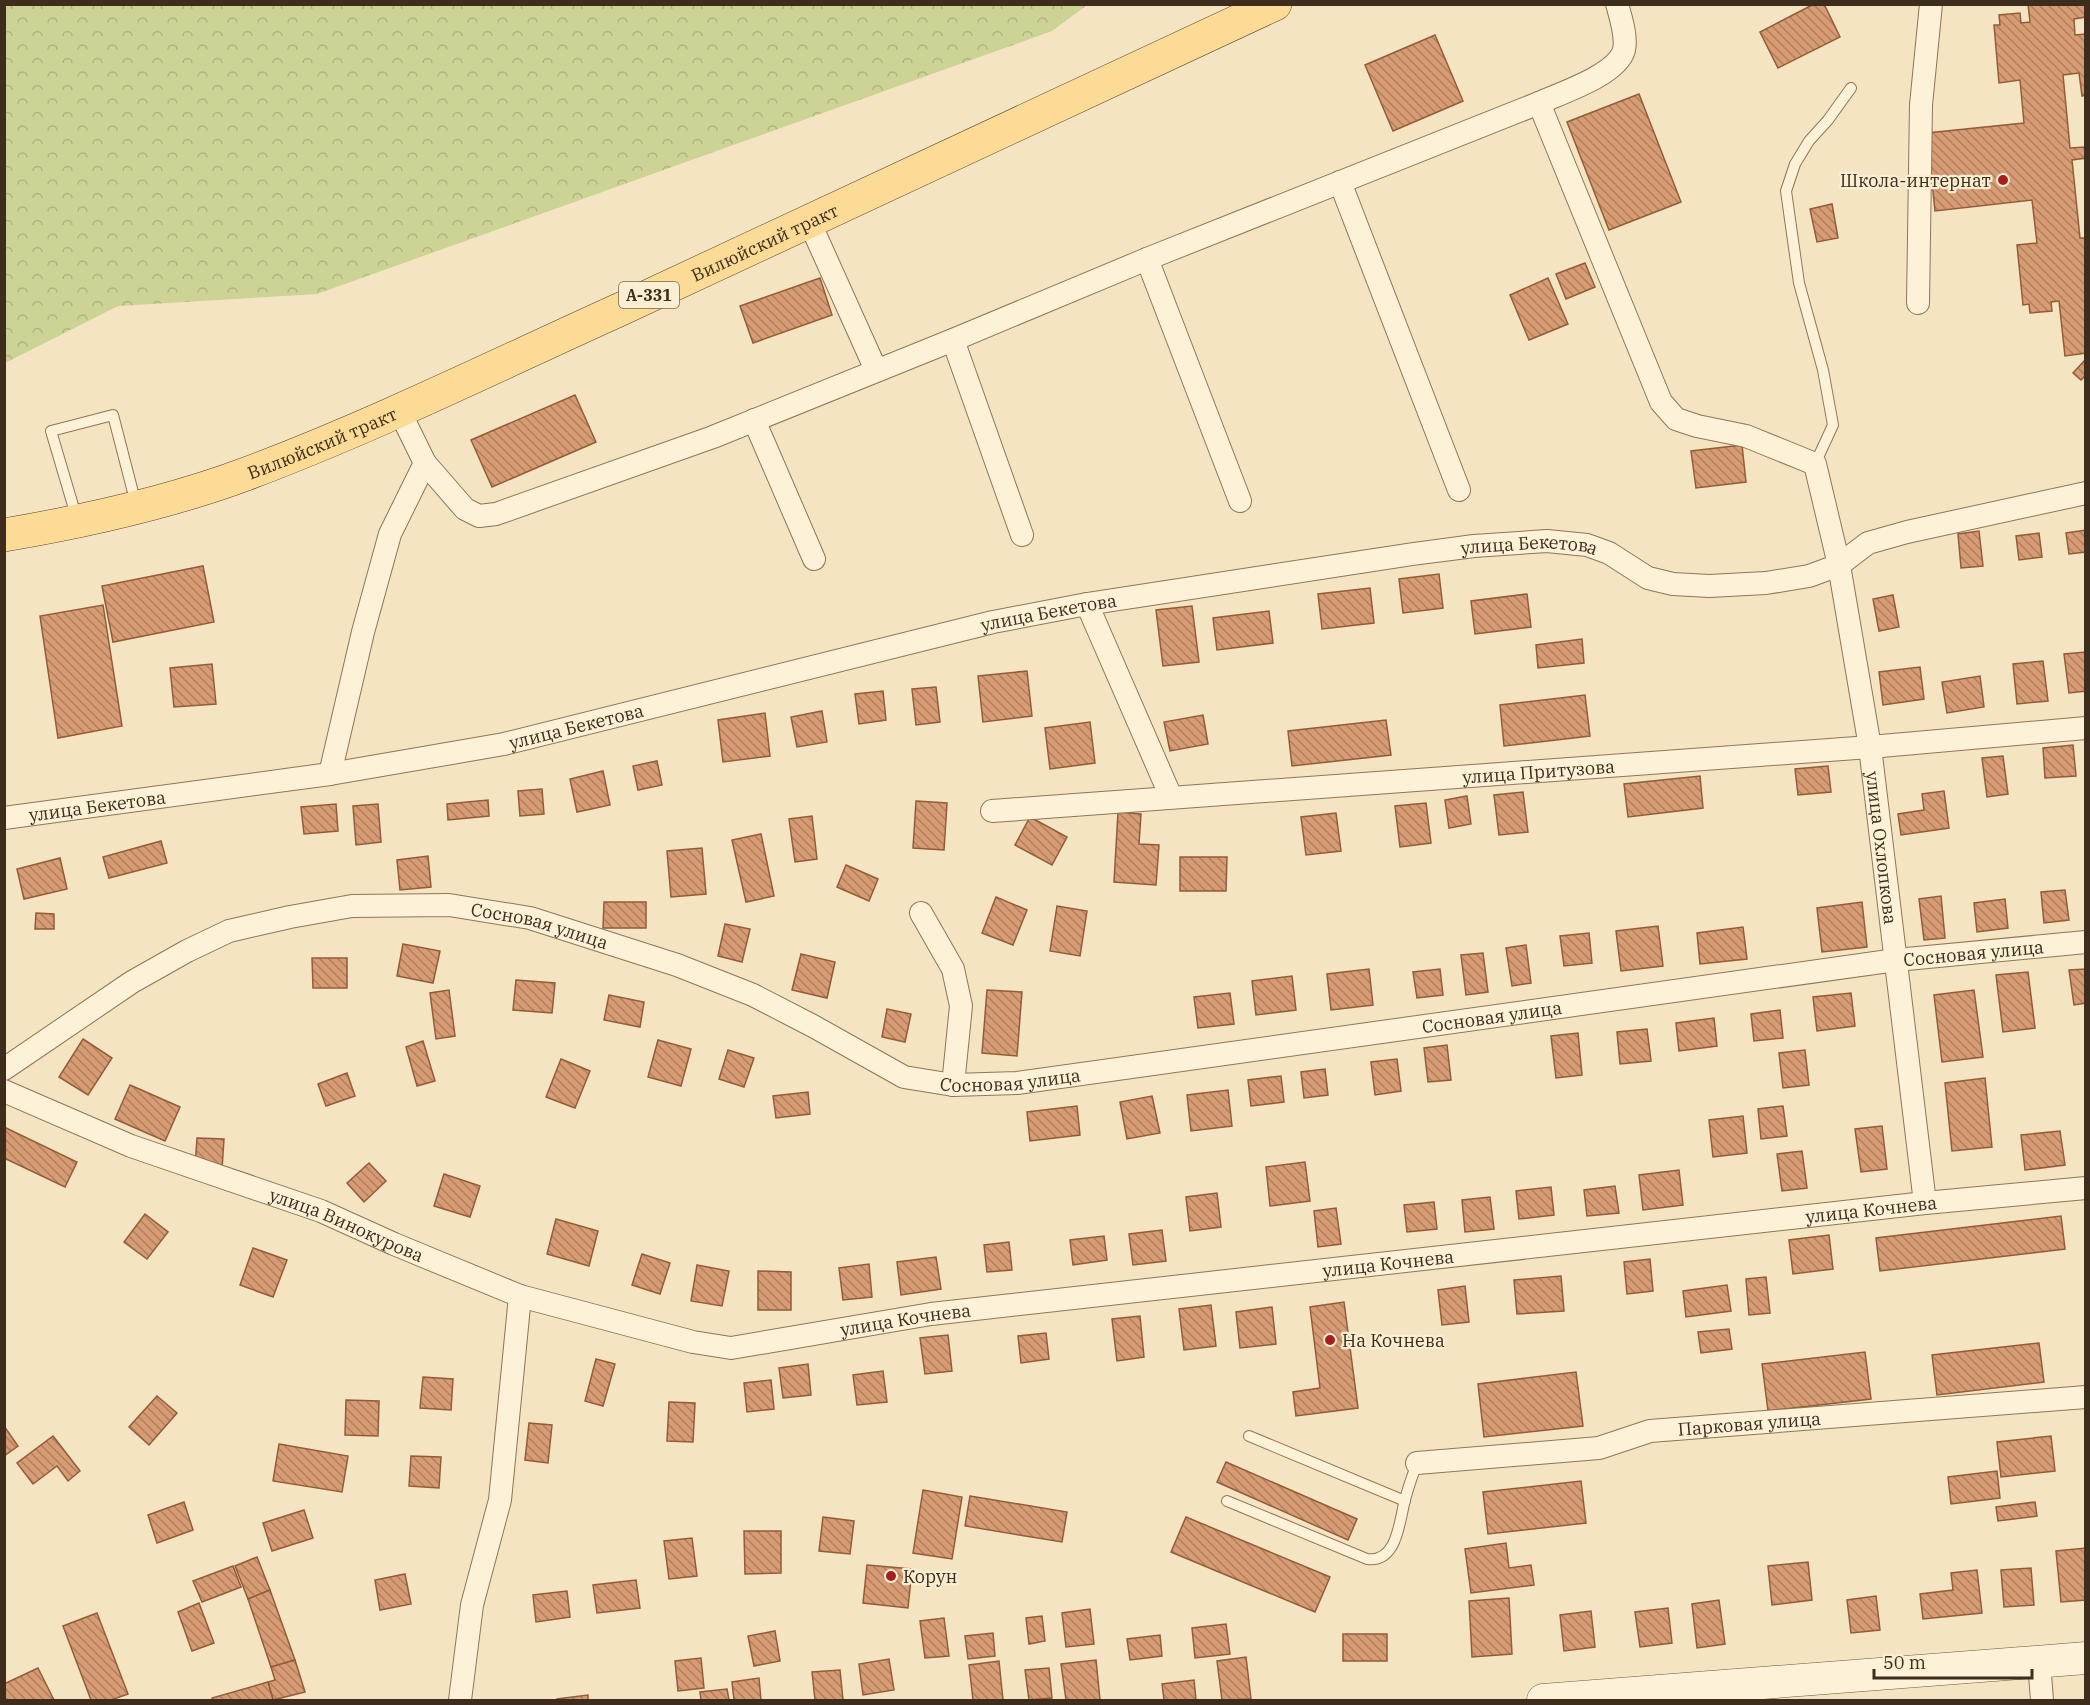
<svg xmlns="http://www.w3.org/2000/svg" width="2090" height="1705" viewBox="0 0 2090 1705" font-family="'IBM Plex Serif',serif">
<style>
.forest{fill:url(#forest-crowns)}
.building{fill:url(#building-back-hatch);stroke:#935c39;stroke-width:1.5}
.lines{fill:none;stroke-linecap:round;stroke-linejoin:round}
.service-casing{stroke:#907556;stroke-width:12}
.minor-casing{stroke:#907556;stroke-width:24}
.secondary-casing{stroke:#725639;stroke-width:33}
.primary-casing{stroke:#5e422b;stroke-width:34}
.service{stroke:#fdf1d7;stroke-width:10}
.minor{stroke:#fdf1d7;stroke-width:22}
.secondary{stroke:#fdf1d7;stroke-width:32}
.primary{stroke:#fbdb95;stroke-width:33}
.poi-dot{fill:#a71e20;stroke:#faeed3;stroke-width:2}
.labels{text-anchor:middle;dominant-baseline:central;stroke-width:4.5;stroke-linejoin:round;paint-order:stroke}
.shield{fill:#faeed3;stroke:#766753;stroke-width:1.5}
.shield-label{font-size:16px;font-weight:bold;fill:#3e2d1c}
.poi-label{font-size:18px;fill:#3e2d1c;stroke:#faeed3;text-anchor:start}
.street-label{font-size:18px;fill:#3e2d1c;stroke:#faeed3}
</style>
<defs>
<pattern id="forest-crowns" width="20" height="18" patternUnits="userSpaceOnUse" patternTransform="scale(1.5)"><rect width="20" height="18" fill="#ccd394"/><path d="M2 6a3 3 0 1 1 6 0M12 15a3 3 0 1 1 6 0" fill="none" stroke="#b0b57f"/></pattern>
<pattern id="building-back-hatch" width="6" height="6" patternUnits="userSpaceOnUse" patternTransform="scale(1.5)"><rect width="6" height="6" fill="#d79c73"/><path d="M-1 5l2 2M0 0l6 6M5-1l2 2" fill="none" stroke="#b0805e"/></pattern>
</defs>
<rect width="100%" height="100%" fill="#f4e4c2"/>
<polygon class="forest" points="5,4 1087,4 1087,5 1052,31 317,294 118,306 5,363"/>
<g class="building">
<polygon points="1814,4 1824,4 1840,37 1778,68 1760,32"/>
<polygon points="2028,4 2086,4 2086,17 2074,19 2075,35 2086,34 2086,95 2082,96 2079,73 2063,75 2070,148 2086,147 2086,158 2072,160 2080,238 2086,238 2086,353 2065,356 2059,301 2051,302 2052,311 2030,313 2029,304 2023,305 2017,245 2037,243 2032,200 1935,211 1927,133 2024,123 2020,80 1999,83 1994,25 2000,25 1999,15 2020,13 2021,23 2030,22"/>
<polygon points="1435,35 1463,101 1393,131 1365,65"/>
<polygon points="1639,94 1681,202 1609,230 1567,122"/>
<polygon points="1832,204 1838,238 1817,242 1810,209"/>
<polygon points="1585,263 1595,287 1566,299 1556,274"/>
<polygon points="820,278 832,315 753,343 740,306"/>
<polygon points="1548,278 1568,324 1529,340 1510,295"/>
<polygon points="2086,359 2086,375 2081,380 2073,373"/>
<polygon points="575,395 596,442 492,487 471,440"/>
<polygon points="1742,445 1746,482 1696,488 1691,451"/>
<polygon points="2086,530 2086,552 2069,554 2066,533"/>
<polygon points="1979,531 1983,566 1961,568 1958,534"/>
<polygon points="2039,533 2042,557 2019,560 2016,536"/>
<polygon points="203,566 214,622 113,642 102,586"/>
<polygon points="1439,574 1443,608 1403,613 1399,579"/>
<polygon points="1370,588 1374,623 1322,629 1318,594"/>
<polygon points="1527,594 1531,627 1475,634 1471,601"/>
<polygon points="1893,595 1899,627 1879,631 1873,599"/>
<polygon points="103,605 122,726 58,738 40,616"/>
<polygon points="1192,606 1199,662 1163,666 1156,610"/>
<polygon points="1269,611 1273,643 1217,650 1213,618"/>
<polygon points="1582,639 1584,663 1538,668 1536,645"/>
<polygon points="2086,652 2086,691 2069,693 2064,654"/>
<polygon points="2043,661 2048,701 2017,704 2013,664"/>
<polygon points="212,664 216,704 174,707 170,668"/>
<polygon points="1920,667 1924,699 1883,705 1879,672"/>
<polygon points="1027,671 1032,716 983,722 978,676"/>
<polygon points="1980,676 1984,707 1947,713 1942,682"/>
<polygon points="936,687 940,722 916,725 912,689"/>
<polygon points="883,691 886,720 859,724 855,694"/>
<polygon points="1585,695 1590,736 1504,746 1500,705"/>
<polygon points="822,711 827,742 797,747 791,717"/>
<polygon points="765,713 770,756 723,762 718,720"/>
<polygon points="1203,715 1208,744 1170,751 1164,722"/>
<polygon points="1386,720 1391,755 1292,766 1288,731"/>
<polygon points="1090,722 1095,763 1050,769 1045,728"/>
<polygon points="2073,745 2076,776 2045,778 2043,748"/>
<polygon points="2003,756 2008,794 1987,797 1982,758"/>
<polygon points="657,761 662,785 638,790 633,766"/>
<polygon points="1828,766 1831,792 1798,795 1795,769"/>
<polygon points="603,771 610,805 577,812 570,779"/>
<polygon points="1700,776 1703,808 1628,817 1624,784"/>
<polygon points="542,789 544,814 520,816 518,791"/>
<polygon points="1944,791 1949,828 1901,835 1898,814 1924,810 1922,794"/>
<polygon points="1523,792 1528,832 1499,835 1494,795"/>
<polygon points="1467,796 1471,824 1449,828 1445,800"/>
<polygon points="488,800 489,816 448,820 447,804"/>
<polygon points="916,801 947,803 944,850 913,848"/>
<polygon points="1426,803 1431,843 1400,847 1395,806"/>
<polygon points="336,804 338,831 304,834 301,807"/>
<polygon points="378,804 381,842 356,845 353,806"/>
<polygon points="1118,812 1141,814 1139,844 1159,845 1156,885 1114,882"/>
<polygon points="1336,813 1341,851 1306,855 1301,817"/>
<polygon points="812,816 817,859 795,862 789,819"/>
<polygon points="1030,817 1067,837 1052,865 1015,845"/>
<polygon points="761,834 774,896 746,902 732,840"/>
<polygon points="161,841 167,863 109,878 103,857"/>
<polygon points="702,848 706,894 671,897 667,851"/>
<polygon points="428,856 431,887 400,890 397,860"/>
<polygon points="1180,857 1227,857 1226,891 1180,891"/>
<polygon points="60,858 67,889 24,899 17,869"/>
<polygon points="846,865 878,879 869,901 837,887"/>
<polygon points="2065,890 2069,920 2044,923 2041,892"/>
<polygon points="1941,896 1945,938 1924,940 1919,899"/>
<polygon points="996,897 1027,910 1013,945 982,933"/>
<polygon points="2005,899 2008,928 1977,932 1974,903"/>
<polygon points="604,902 646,902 646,928 603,928"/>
<polygon points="1862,902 1867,947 1822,952 1817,908"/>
<polygon points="1057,906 1087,911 1080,956 1050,951"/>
<polygon points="36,913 54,914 54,929 35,929"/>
<polygon points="725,924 750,929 742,962 718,956"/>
<polygon points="1658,926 1663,966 1621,971 1616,931"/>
<polygon points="1743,927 1747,959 1700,964 1697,933"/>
<polygon points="1589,933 1592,963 1564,966 1560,936"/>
<polygon points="403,944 440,951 433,983 397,976"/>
<polygon points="1526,945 1531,983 1512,986 1506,948"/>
<polygon points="1483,953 1488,992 1466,995 1461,955"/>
<polygon points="801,954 835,962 827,998 792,990"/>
<polygon points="312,958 347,958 347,988 313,988"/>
<polygon points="1369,969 1373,1005 1331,1010 1327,974"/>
<polygon points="1440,969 1443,995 1417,998 1413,972"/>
<polygon points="2086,969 2086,1003 2074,1005 2069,970"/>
<polygon points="2028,972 2035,1028 2003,1032 1996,975"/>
<polygon points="1292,976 1296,1010 1256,1015 1252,981"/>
<polygon points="516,980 555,983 552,1013 513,1010"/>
<polygon points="449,990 455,1036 436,1039 430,993"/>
<polygon points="987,990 1022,992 1017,1056 982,1053"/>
<polygon points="1974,990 1983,1057 1942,1062 1934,995"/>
<polygon points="1230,993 1234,1024 1198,1028 1194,997"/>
<polygon points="1851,993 1855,1026 1817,1031 1813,997"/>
<polygon points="609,995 644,1002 640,1027 604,1020"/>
<polygon points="887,1009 911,1014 905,1042 882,1037"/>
<polygon points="1780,1010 1783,1038 1754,1041 1751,1014"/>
<polygon points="1714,1018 1717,1046 1679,1051 1676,1023"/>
<polygon points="1647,1029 1651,1061 1620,1064 1617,1032"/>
<polygon points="1578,1033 1582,1075 1556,1078 1551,1036"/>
<polygon points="83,1039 112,1058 88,1095 59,1077"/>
<polygon points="658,1040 691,1049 681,1086 648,1077"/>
<polygon points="423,1041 435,1081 417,1086 406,1047"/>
<polygon points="1447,1045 1451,1080 1428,1082 1424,1048"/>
<polygon points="728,1050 754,1058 744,1087 719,1079"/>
<polygon points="1805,1050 1809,1085 1783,1088 1779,1053"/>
<polygon points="561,1059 590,1071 575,1108 546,1097"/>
<polygon points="1397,1059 1401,1091 1375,1095 1371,1062"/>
<polygon points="1325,1069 1328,1095 1304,1098 1301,1072"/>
<polygon points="347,1073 355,1096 326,1106 318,1084"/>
<polygon points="1281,1076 1284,1102 1251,1106 1248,1080"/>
<polygon points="1985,1078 1992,1147 1952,1151 1945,1083"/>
<polygon points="130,1085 180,1107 165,1141 115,1119"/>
<polygon points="1228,1090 1232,1126 1191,1131 1187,1095"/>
<polygon points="808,1092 810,1114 776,1118 773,1096"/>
<polygon points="1152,1096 1160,1133 1127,1139 1120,1102"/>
<polygon points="1077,1106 1080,1135 1030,1141 1027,1112"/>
<polygon points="1783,1106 1787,1136 1761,1139 1758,1109"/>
<polygon points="1743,1116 1747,1153 1713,1157 1709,1120"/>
<polygon points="1882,1126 1887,1169 1861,1172 1855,1129"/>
<polygon points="4,1127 77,1162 65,1187 4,1158"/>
<polygon points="2060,1131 2065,1165 2025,1170 2021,1135"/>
<polygon points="197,1138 224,1139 222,1169 195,1167"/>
<polygon points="1802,1151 1807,1188 1782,1191 1777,1154"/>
<polygon points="1305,1162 1310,1201 1270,1206 1266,1167"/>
<polygon points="369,1163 386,1181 364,1202 347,1183"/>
<polygon points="1679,1170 1683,1205 1643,1210 1639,1175"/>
<polygon points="444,1174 480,1186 470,1217 434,1206"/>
<polygon points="1615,1186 1619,1213 1587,1216 1584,1190"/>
<polygon points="1551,1187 1554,1215 1519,1219 1516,1191"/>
<polygon points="1217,1193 1221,1227 1190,1231 1186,1197"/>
<polygon points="1490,1197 1494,1229 1465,1232 1462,1200"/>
<polygon points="1434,1202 1437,1229 1407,1232 1404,1205"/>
<polygon points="1336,1208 1341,1244 1318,1247 1314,1211"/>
<polygon points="145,1214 168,1232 147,1259 124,1242"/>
<polygon points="2061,1216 2065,1249 1880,1271 1876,1238"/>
<polygon points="556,1219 598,1231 589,1266 547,1254"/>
<polygon points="1162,1230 1166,1261 1133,1265 1129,1234"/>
<polygon points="1829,1235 1833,1269 1793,1274 1789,1240"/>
<polygon points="1104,1236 1107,1260 1073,1265 1070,1240"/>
<polygon points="1009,1242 1012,1270 987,1272 984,1245"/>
<polygon points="253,1248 287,1260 273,1297 240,1285"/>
<polygon points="642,1254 670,1263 660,1294 632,1285"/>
<polygon points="936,1257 941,1289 901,1295 897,1262"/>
<polygon points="1650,1259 1653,1291 1627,1294 1624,1262"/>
<polygon points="869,1264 872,1297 843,1300 839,1268"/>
<polygon points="697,1265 729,1271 722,1306 691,1301"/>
<polygon points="758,1271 791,1272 791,1310 758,1310"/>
<polygon points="1561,1276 1564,1311 1517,1314 1514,1280"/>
<polygon points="1766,1277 1770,1313 1749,1315 1746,1279"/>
<polygon points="1727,1285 1731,1311 1686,1317 1683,1291"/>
<polygon points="1465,1286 1469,1322 1442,1325 1438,1290"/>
<polygon points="1344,1302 1358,1408 1296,1416 1293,1392 1320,1388 1310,1307"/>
<polygon points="1211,1305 1216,1346 1184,1350 1179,1309"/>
<polygon points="1272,1307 1276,1344 1240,1348 1236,1312"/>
<polygon points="1140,1316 1144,1357 1117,1361 1112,1319"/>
<polygon points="1729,1329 1732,1349 1701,1353 1698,1332"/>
<polygon points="1046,1333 1049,1359 1021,1363 1018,1336"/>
<polygon points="948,1335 952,1371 925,1374 920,1338"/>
<polygon points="2039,1343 2044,1382 1937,1395 1932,1355"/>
<polygon points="1865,1352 1871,1399 1768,1411 1762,1364"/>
<polygon points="596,1359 615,1364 603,1406 585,1401"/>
<polygon points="808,1364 811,1395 783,1398 779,1368"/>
<polygon points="883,1371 887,1402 857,1405 853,1375"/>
<polygon points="1576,1372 1583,1426 1484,1437 1478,1384"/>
<polygon points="423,1377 453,1379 451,1410 420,1408"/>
<polygon points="771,1380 774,1409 747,1412 744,1383"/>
<polygon points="157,1396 177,1413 149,1445 129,1427"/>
<polygon points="346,1400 379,1401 378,1436 345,1435"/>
<polygon points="669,1402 695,1403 693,1442 667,1441"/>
<polygon points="529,1423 552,1425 548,1463 525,1460"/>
<polygon points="4,1426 18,1446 4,1456"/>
<polygon points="53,1436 80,1471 68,1481 57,1466 33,1484 17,1463"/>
<polygon points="2051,1436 2055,1471 2001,1477 1997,1442"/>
<polygon points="279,1444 348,1456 342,1492 273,1481"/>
<polygon points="411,1456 441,1457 439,1488 409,1486"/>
<polygon points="1226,1462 1357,1519 1348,1540 1217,1482"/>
<polygon points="1997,1471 2000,1498 1951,1504 1948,1477"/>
<polygon points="1581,1481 1586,1523 1488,1534 1483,1492"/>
<polygon points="923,1490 962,1497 952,1559 913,1553"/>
<polygon points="970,1496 1067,1512 1062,1542 965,1526"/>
<polygon points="184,1502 193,1530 157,1543 148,1515"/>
<polygon points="2035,1502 2037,1516 1998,1521 1996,1507"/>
<polygon points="304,1510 313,1538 272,1551 263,1523"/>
<polygon points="823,1517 854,1521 850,1554 819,1551"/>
<polygon points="1186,1517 1330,1577 1315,1612 1171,1552"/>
<polygon points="744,1531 781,1531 781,1573 745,1574"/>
<polygon points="692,1538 697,1576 669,1579 664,1541"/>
<polygon points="1506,1543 1509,1568 1531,1565 1534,1585 1471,1593 1465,1549"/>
<polygon points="2086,1548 2086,1600 2061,1602 2056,1551"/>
<polygon points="257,1557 270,1590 248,1599 235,1566"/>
<polygon points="1808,1562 1812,1600 1772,1605 1768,1566"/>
<polygon points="867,1565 912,1569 908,1608 863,1603"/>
<polygon points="233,1566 241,1587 202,1602 193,1581"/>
<polygon points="2031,1568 2034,1605 2004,1607 2001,1570"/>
<polygon points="1977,1570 1982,1613 1923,1619 1920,1594 1953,1590 1951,1573"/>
<polygon points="405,1574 411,1604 380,1610 375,1580"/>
<polygon points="636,1580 640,1608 597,1613 593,1585"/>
<polygon points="270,1590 295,1660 271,1667 248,1599"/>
<polygon points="567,1591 570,1617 536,1622 533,1595"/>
<polygon points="1876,1596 1880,1630 1851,1633 1847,1600"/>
<polygon points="1509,1598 1512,1654 1472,1657 1469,1601"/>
<polygon points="1719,1600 1725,1644 1697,1648 1692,1604"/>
<polygon points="199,1603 214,1643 192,1651 178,1612"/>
<polygon points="1668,1608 1672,1643 1640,1647 1635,1612"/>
<polygon points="1090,1609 1094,1644 1066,1647 1062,1613"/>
<polygon points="1591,1611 1595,1647 1564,1651 1560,1615"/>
<polygon points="97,1613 128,1694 111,1700 91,1700 63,1626"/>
<polygon points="1042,1616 1045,1641 1029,1644 1026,1618"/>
<polygon points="944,1618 949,1656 925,1658 920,1621"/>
<polygon points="1226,1624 1230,1654 1195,1658 1192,1628"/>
<polygon points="775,1631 780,1661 754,1666 748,1636"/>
<polygon points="993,1633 995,1656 968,1659 965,1636"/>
<rect x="1343" y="1634" width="44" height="27"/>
<polygon points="1160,1635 1162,1656 1130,1660 1127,1639"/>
<polygon points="1246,1657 1251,1699 1222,1700 1217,1661"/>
<polygon points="701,1658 704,1688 678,1691 675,1661"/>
<polygon points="889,1659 894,1690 863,1695 859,1664"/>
<polygon points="295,1660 305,1692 273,1700 268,1682 275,1680 271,1667"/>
<polygon points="1096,1660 1100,1700 1066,1700 1061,1664"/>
<polygon points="999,1661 1003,1700 973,1700 969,1665"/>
<polygon points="38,1668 54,1700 4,1700 4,1684"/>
<polygon points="1049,1668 1052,1698 1029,1700 1025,1670"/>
<polygon points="840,1670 843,1700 815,1700 812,1672"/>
<polygon points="759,1678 761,1700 734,1700 732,1682"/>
<polygon points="1194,1680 1196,1700 1164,1700 1162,1684"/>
<polygon points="268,1682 273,1700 212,1700 212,1698"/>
<polygon points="727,1689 729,1700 701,1700 700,1692"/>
<polygon points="588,1695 588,1700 557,1700 557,1699"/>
</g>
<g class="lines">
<g class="service-casing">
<g id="service">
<polyline points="1815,464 1833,425 1823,370 1799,283 1786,191 1795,164 1809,141 1828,120 1851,88"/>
<polyline points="77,519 51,431 113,415 136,504"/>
<polyline points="1249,1436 1405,1501"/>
<path d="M1227 1501 1367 1559C1396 1563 1399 1525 1404 1504 1407 1490 1412 1477 1417 1463"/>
</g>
</g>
<g class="minor-casing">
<g id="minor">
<path d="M1539 103C1561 93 1617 75 1624 50 1627 37 1621 18 1617 4"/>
<polyline points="1340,182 1459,490"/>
<polyline points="809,221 876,370"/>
<polyline points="1147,259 1240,501"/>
<polyline points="1918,303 1921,105 1931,4"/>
<polyline points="953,340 1022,535"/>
<path id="s1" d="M399 410 425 463 465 509 479 516 496 514 713 437 953 340 1147 259 1539 103 1661 402 1676 419 1697 426 1746 436 1815 464 1839 565 1870 747 1925 1203"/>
<polyline points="754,420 814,559"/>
<polyline points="1087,604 1171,797"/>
<polyline points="330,774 363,632 390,534 425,463"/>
<path id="s2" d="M992 811 1870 747 2086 728"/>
<path id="s3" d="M4 818 330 774 504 744 993 622 1087 604 1413 554 1474 546 1547 541 1587 545 1609 553 1648 578 1673 584 1709 586 1766 583 1809 576 1839 565 1868 543 1907 532 2086 493"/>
<polyline points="921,913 953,969 961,1006 953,1085"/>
<path id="s4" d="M4 1069 132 982 187 951 229 931 290 917 352 906 449 905 530 918 677 965 753 995 813 1026 904 1077 953 1085 1017 1083 1896 960 2086 942"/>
<path id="s5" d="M4 1091 131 1146 321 1211 394 1244 520 1296 693 1342 731 1348 931 1314 1925 1203 2086 1188"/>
<path id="s6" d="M1417 1463 1599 1448 1650 1431 2086 1397"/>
<polyline points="2039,1662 2042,1700"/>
<polyline points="460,1700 472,1605 500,1500 520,1296"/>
</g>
</g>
<g class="secondary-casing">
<polyline id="secondary" points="1543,1700 2086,1658"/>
</g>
<g class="primary-casing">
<g id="primary">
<path id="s7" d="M4 535C87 521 168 503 246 474 374 426 497 365 621 309 839 208 1057 106 1275 4"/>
</g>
</g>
<use href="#service" class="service"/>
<use href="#minor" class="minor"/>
<use href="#secondary" class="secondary"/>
<use href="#primary" class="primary"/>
</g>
<g class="poi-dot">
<circle cx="2003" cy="180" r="6"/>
<circle cx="1330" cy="1340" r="6"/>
<circle cx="891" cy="1576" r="6"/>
</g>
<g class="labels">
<rect class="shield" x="619" y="282" width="60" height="26" rx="4.5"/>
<g class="shield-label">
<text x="649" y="295">А-331</text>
</g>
<g class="poi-label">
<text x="1991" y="180" text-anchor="end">Школа-интернат</text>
<text x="1342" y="1340">На Кочнева</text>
<text x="903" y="1576">Корун</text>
</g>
<g class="street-label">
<text stroke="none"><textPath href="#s7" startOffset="818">Вилюйский тракт</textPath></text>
<text stroke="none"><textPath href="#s7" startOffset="332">Вилюйский тракт</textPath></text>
<text stroke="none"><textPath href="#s3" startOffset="1552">улица Бекетова</textPath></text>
<text stroke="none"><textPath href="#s3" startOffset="1066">улица Бекетова</textPath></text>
<text stroke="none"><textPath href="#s3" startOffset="580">улица Бекетова</textPath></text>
<text stroke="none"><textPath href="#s2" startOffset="548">улица Притузова</textPath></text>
<text stroke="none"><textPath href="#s3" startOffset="94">улица Бекетова</textPath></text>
<text stroke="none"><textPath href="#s1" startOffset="2156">улица Охлопкова</textPath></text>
<text stroke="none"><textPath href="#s4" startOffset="580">Сосновая улица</textPath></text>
<text stroke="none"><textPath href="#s4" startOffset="2056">Сосновая улица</textPath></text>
<text stroke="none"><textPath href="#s4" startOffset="1570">Сосновая улица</textPath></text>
<text stroke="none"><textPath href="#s4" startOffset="1084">Сосновая улица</textPath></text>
<text stroke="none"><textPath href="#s5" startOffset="1922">улица Кочнева</textPath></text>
<text stroke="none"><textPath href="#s5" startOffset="368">улица Винокурова</textPath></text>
<text stroke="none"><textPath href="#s5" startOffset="1436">улица Кочнева</textPath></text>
<text stroke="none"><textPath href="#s5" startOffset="950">улица Кочнева</textPath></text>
<text stroke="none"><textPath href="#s6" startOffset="336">Парковая улица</textPath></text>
</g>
</g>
<rect width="2090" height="1705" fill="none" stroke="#3e2d1c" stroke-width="12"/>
<path d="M1874 1669v9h158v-9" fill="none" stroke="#3e2d1c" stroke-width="3"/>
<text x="1883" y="1669" font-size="18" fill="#3e2d1c" stroke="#faeed3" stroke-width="4.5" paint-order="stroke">50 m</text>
</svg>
